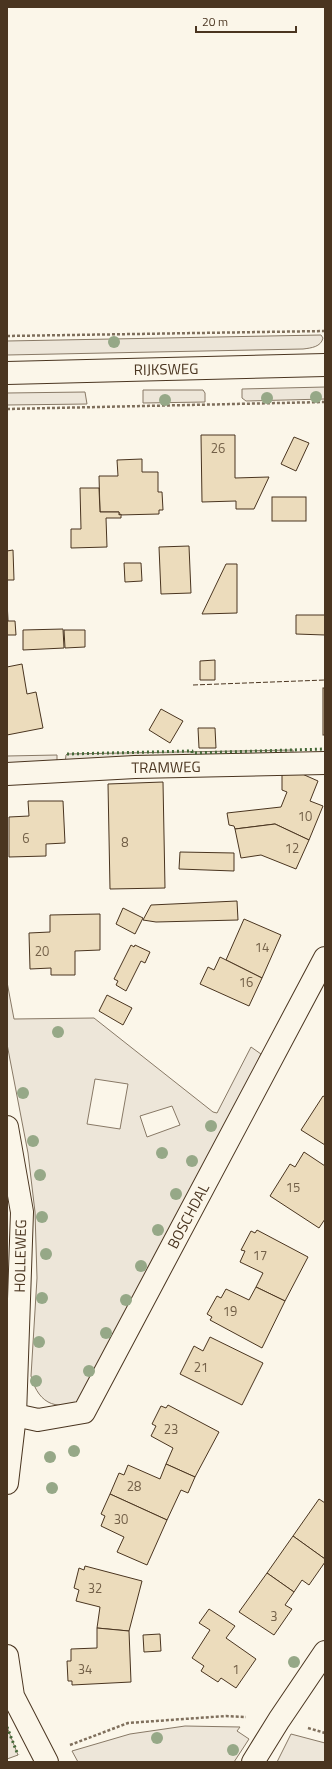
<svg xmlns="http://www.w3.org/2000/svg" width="332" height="1769" viewBox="0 0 332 1769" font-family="'Titillium Web',sans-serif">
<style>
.green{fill:#ede6d9;stroke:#887966;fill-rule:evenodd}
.building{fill:#ecdcbc;stroke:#4a3520}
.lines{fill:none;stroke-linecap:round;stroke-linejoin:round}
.street-casing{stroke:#4a3520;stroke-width:24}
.secondary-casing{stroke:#4a3520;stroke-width:24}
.path{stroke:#7f6f5c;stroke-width:2.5;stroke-dasharray:3 2;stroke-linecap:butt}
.street{stroke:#fbf6e9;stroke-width:22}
.secondary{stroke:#fbf6e9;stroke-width:22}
.hedge{stroke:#436837;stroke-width:3;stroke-dasharray:2 3;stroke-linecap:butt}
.fence{stroke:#4a3520;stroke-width:1;stroke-dasharray:5 2;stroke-linecap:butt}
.tree{fill:#96a887}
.labels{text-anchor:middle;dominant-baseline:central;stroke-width:3;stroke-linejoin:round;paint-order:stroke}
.number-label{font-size:13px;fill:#725f47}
.street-label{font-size:15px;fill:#4a3520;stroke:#fbf6e9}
</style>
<rect width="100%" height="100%" fill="#fbf6e9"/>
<g class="green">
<path d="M321 335 323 338C321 347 311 348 303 349L7 355V341Z"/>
<polygon points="325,387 325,399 246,401 242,398 242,389"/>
<polygon points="143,390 203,390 205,393 205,402 143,403"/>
<polygon points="85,392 87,404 7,405 7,393"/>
<polygon points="293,750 293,757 65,764 66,755 67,754"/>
<polygon points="57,755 57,764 7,765 7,756"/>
<path d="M7 982 14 1019 94 1018 213 1112 217 1113 251 1047 261 1054 233 1115 86 1398C59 1412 39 1406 31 1376L37 1278 35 1212 28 1153 7 1044ZM95 1079 128 1084 120 1129 87 1124ZM172 1106 180 1125 147 1137 140 1116Z"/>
<polygon points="185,1726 240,1727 237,1731 249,1739 234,1762 78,1762 72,1751 130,1734"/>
<polygon points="7,1727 18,1755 7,1759"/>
<polygon points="291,1734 325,1743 325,1762 277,1762"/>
</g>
<g class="building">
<polygon points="201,435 235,435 235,478 269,477 254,509 236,509 236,501 202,502"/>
<polygon points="294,437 309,443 296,471 281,464"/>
<polygon points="142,459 142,472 158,472 158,492 162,492 163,510 159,510 159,514 119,515 119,512 100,512 99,476 118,476 117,460"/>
<polygon points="80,488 99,488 100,512 119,512 119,515 121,514 121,518 106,518 107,547 71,548 71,529 81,529"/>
<rect x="272" y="497" width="34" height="24"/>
<polygon points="189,546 191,593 161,594 159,547"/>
<polygon points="13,550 14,580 7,580 7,601 7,551"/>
<polygon points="124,563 141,563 142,581 125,582"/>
<polygon points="226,564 237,564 237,613 202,614"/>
<polygon points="7,601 8,621 15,621 16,635 7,635"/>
<polygon points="296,615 325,615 325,635 296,634"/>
<polygon points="63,629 64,648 23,650 23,630"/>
<polygon points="64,630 85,630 85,647 65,648"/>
<polygon points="215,660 215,680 200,680 200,661"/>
<polygon points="22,664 27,694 36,692 43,728 7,735 7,667"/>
<rect x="323" y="688" width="2" height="47"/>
<polygon points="161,709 183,721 170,743 149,730"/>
<polygon points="198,728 215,728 216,748 199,748"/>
<polygon points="300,773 318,781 310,801 323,806 309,840 275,824 235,829 234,826 229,825 227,813 281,807 287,792 282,790 282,774"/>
<polygon points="163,782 165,888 110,889 108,784"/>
<polygon points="28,801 63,801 65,843 46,844 46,856 9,857 9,817 29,816"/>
<polygon points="275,824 309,840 296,869 261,855 241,858 235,829"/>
<polygon points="180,852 234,853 234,871 179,869"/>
<polygon points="237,901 238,920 156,922 143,920 151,905"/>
<polygon points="123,908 143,918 135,934 116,924"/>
<polygon points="100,914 100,950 75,951 75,975 51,975 51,968 30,969 29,933 50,932 50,915"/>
<polygon points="244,919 281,935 262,978 226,960"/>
<polygon points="131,945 134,947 135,945 150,952 145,963 141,961 126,991 116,985 118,981 114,979"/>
<polygon points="220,957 262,978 249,1006 200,984 208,967 214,970"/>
<polygon points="107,995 132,1008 123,1025 99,1011"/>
<polygon points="323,1096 325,1097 325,1145 301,1130"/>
<polygon points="304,1152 325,1166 325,1219 319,1228 270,1196 290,1164 295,1167"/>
<polygon points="257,1230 308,1257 285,1301 256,1287 263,1273 240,1262 245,1251 241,1250 251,1231 255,1233"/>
<polygon points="256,1287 285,1301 262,1348 210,1320 212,1317 207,1314 217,1296 221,1298 226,1289 249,1300"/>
<polygon points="210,1337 263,1363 242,1405 180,1374 194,1346 203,1351"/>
<polygon points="168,1405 219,1432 195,1477 166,1464 173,1448 151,1436 156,1426 152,1424 161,1406 166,1408"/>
<polygon points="166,1464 195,1477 188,1493 181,1490 167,1520 110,1494 119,1473 124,1475 128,1465 160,1479"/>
<polygon points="110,1494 167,1520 147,1565 117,1552 124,1537 101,1526 105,1516 101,1514"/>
<polygon points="319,1499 325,1503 325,1559 293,1536"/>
<polygon points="293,1536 325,1559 325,1562 309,1585 302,1580 294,1592 267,1573"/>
<polygon points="85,1566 142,1581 129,1631 97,1628 100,1607 76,1601 79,1590 74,1588 79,1568 84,1570"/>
<polygon points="267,1573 294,1592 285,1605 292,1609 274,1635 239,1612"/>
<polygon points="209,1609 235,1626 226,1638 256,1659 236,1688 221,1678 218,1682 201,1671 204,1666 192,1658 210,1630 199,1623"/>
<polygon points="97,1628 129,1631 131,1682 72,1685 72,1681 68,1681 67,1661 71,1661 71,1649 97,1648"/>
<polygon points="160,1634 161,1651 144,1652 143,1635"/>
</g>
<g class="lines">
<g class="street-casing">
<g id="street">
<polyline points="7,774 135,767 325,763"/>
<polyline points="7,1127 22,1212 15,1415 7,1483"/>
<polyline points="15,1415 38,1420 84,1412 325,958"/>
<polyline points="7,1656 13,1696 47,1762"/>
<polyline points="253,1762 279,1720 325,1652"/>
</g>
</g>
<g class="secondary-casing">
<polyline id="secondary" points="7,373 325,365"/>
</g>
<g class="path">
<polyline points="7,336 325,331"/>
<polyline points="7,409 325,402"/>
<polyline points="308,1728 325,1733"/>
<polyline points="70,1745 128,1723 226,1716 246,1717"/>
</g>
<use href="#street" class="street"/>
<use href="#secondary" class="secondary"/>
<g class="hedge">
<polyline points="67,754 192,751 192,753 325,749"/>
<polyline points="7,1727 18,1755"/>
</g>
<polyline class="fence" points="193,685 325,680"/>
</g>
<g class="tree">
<circle cx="114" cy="342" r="6"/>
<circle cx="316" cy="397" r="6"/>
<circle cx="267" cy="398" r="6"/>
<circle cx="165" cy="400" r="6"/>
<circle cx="58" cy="1032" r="6"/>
<circle cx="23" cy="1093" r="6"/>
<circle cx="211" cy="1126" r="6"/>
<circle cx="33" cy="1141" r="6"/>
<circle cx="162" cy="1153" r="6"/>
<circle cx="192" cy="1161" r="6"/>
<circle cx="40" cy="1175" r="6"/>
<circle cx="176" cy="1194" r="6"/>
<circle cx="42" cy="1217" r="6"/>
<circle cx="158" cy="1230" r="6"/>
<circle cx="46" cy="1254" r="6"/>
<circle cx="141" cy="1266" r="6"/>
<circle cx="42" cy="1298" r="6"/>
<circle cx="126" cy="1300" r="6"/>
<circle cx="106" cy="1333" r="6"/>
<circle cx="39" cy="1342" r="6"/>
<circle cx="89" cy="1371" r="6"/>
<circle cx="36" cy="1381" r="6"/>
<circle cx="74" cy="1451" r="6"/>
<circle cx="50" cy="1457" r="6"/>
<circle cx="52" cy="1488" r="6"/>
<circle cx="294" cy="1662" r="6"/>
<circle cx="157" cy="1738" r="6"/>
<circle cx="233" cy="1750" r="6"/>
</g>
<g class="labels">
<g class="number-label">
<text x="218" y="448">26</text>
<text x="305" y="816">10</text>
<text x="26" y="838">6</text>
<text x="125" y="842">8</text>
<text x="292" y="848">12</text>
<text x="262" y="947">14</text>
<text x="42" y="951">20</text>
<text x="246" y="982">16</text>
<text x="293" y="1187">15</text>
<text x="260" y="1255">17</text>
<text x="230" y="1311">19</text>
<text x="201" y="1367">21</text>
<text x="171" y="1429">23</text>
<text x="134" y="1486">28</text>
<text x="121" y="1519">30</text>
<text x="95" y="1588">32</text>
<text x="274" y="1616">3</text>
<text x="85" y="1669">34</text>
<text x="236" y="1669">1</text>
</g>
<g class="street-label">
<text transform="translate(166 369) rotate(-1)">RIJKSWEG</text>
<text transform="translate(166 767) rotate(-1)">TRAMWEG</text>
<text transform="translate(188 1216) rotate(-62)">BOSCHDAL</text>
<text transform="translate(20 1256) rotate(-89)">HOLLEWEG</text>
</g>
</g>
<rect width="332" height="1769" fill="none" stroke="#4a3520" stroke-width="16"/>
<path d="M196 26v6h100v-6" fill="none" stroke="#4a3520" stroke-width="2"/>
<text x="202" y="26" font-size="12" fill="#4a3520" stroke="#fbf6e9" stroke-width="3" paint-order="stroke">20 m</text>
</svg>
